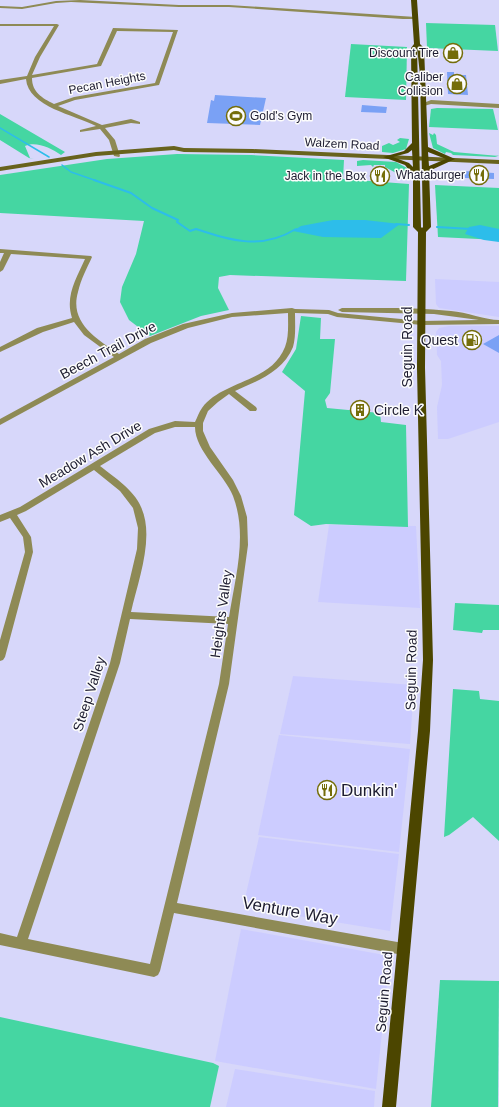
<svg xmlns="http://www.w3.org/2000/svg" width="499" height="1107" viewBox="0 0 499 1107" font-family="Arial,sans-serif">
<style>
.built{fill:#ccf}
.green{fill:#45d6a2}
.water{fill:#2dbdea}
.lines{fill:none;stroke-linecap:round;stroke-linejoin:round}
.stream-far1{stroke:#2dbdea;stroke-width:1.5}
.stream{stroke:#2dbdea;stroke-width:2}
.building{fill:#7aa1f5}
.street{fill:#8e8a55;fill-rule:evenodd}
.secondary{fill:#68631d;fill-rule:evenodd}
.primary{fill:#4c4600;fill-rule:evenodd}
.labels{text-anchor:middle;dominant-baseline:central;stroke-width:3;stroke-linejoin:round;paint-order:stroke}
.far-poi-label{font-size:12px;fill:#1d1c30;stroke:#fcfcfc;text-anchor:end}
.far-street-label{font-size:12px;fill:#1d1c30;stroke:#fcfcfc}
.poi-label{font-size:14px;fill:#1d1c30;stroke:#fcfcfc;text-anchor:end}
.street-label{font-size:14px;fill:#1d1c30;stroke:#fcfcfc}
.near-poi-label{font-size:17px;fill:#1d1c30;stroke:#fcfcfc;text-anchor:start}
.near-street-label{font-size:17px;fill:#1d1c30;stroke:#fcfcfc}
</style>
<rect width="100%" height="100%" fill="#d7d7fa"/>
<g class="built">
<polygon points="435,279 499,282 499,317 439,308 436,304"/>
<polygon points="449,326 499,326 499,422 448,439 438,439 437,407 442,385 441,361 437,355 436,332 439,328"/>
<polygon points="329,525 416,526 420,608 318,602"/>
<polygon points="293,676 414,685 410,744 280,734"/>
<polygon points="279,735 410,749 399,852 258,835"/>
<polygon points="259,837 399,854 390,931 243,907"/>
<polygon points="241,929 390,956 376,1089 215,1061"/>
<polygon points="235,1069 375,1091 374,1107 226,1107"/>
</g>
<g class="green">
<polygon points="426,23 495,25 498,51 427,48"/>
<polygon points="351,44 407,47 406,100 345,97"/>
<polygon points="437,108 493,109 498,130 429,127 431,109"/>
<path d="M0 114 65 152 61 155C51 148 36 141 25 146L30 158 34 159 29 158 0 140Z"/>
<polygon points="429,133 433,135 434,133 436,135 437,144 454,152 499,156 495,155 498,156 495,157 453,155 451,153 446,152 445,154 433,148"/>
<polygon points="400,138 409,139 406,149 393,153 382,152 382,146 389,143 393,145 400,142 397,140"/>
<polygon points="177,154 251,155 344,160 343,179 409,184 406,281 230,275 219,277 218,288 229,310 201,316 150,336 129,320 120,302 122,287 136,254 144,221 0,213 0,175 107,159"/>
<polygon points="363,160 396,162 407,168 409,173 398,174 385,167 385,165 374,165 373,167 371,165 357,166 357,161"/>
<polygon points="435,185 499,188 499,240 438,237"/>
<polygon points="301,316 321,318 320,339 335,339 330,393 325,400 327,408 380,413 381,422 406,425 408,527 326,524 311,526 294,515 305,391 282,372 296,349"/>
<polygon points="455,603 499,605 499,630 483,630 482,633 453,630"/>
<polygon points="453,689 479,691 480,699 499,701 499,841 473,817 449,835 444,837"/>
<polygon points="440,980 499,981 498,1107 431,1107"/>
<polygon points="0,1017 213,1063 219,1066 210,1107 0,1107"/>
</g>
<g class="water">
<polygon points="333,220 365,220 400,224 381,238 323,237 293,231 301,226"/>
<polygon points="480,225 499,229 499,242 484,240 465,234 469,227"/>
</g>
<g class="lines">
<g class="stream-far1">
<polyline points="0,128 49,157"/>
<polyline points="62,165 71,172 97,181"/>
</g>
<g class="stream">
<path d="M94 180 131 193 152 208 178 220 177 222 190 231 196 229C233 241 261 250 296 229"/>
<polyline points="396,224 409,225"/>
<polyline points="437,227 471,229"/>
</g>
</g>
<g class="building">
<polygon points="447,72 454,72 454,75 466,75 468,95 448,94"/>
<polygon points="215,95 266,98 260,125 207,123 211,100 214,101"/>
<polygon points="362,105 387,107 386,113 361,112"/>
<polygon points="464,171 494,173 494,179 465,178"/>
<polygon points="499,335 499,353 483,344"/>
</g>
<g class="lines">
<g class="street">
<polygon points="80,0 179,5 229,5 416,17 418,18 416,19 403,19 229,7 179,7 71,2 56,3 22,9 0,8 0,6 22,7 56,1"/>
<path d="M0 24H57L59 25 40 57 32 75 97 64 113 28 178 30 159 85 75 100 58 106 102 125 131 119 140 122V124L131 123 105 128 115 140 120 156 119 157 114 156 109 140 100 129 80 132V130L96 126C75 115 28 107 26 79L0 84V80L27 76 35 57 54 26H0ZM117 31 173 32 155 83 74 97 54 104C42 98 32 92 32 78L101 66Z"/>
<polygon points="431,100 499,104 499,108 431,104 424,106 421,104"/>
<path d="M0 249 91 256 92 257C87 268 81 279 78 292 69 323 97 339 119 354L145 339 183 324 232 313 292 308 295 309 329 310 338 313 422 321 479 320 434 314 342 312 338 310 342 308C378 308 415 307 451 311 466 312 486 320 499 320V324L422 325 337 317 328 314 295 313C295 324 296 337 293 347 283 372 257 381 235 391L256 407 257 409 256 411H250L229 394 218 402 208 411 203 423V431L210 447 233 480 241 496 247 517 248 545 229 684 177 903 403 943 407 945 409 949 407 953 403 955 174 913 160 971 158 975 154 977 0 945V933L17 937 110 663 137 549 138 528 133 508 120 491 94 470 26 511 17 515 31 537 33 552 5 657 3 660 0 661V640L25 552 23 537 10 518 0 522V515L20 507 149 429 175 421 195 422C197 418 199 412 202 408 223 380 271 383 285 347 289 337 288 324 288 313L232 317 188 328 151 343 0 425V419L114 357 84 335 74 322 43 332 0 352V347L37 328 72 318C65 296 76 279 85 259L11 254 3 270 0 272V262L4 253H0ZM175 427H195C195 451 225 475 233 496 248 535 235 578 229 617L131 612C138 581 155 537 141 507 134 490 114 477 100 466L155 433ZM130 619 228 624 219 684 150 964 28 939 120 663Z"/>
</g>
<polygon class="secondary" points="174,146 184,148 253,149 499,160 499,164 253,153 184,152 174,150 96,156 0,171 0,167 96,152"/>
<path class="primary" d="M411 0H417L420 44 424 48 428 147 455 159 429 171 431 227 426 232 425 368 433 660 430 731 396 1107H382L418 731 423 660 417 368 418 232 413 227V175L405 165 383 157 404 151 412 143 411 48 414 44ZM417 47 420 75 423 227 422 228 421 227ZM412 150 413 167 409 163 393 157 408 153ZM428 152 446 159 429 166Z"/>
</g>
<defs>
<g id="shop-ring" transform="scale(1)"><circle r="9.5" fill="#fcfcfc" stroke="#746d0a" stroke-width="1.5"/><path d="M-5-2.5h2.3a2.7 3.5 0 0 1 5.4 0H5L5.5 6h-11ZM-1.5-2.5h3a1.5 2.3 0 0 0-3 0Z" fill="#746d0a"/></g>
<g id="stadium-ring" transform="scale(1)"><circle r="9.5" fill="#fcfcfc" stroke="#746d0a" stroke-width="1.5"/><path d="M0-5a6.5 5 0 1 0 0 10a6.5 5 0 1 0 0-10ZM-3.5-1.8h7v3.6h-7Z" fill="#746d0a"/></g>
<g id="restaurant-ring" transform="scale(1)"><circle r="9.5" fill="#fcfcfc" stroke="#746d0a" stroke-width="1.5"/><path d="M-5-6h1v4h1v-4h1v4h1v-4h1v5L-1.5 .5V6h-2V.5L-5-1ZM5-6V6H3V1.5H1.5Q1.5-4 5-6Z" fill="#746d0a"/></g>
<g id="fuel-ring" transform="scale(1)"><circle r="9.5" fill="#fcfcfc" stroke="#746d0a" stroke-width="1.5"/><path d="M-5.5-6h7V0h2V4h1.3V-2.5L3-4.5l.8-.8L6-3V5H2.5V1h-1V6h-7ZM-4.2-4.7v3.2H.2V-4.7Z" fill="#746d0a"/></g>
<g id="building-ring" transform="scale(1)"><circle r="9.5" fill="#fcfcfc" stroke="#746d0a" stroke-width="1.5"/><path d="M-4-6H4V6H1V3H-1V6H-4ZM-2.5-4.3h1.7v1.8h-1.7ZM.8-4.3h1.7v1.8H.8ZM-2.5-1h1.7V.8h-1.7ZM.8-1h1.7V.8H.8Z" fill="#746d0a"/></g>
</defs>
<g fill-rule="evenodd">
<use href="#shop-ring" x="453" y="53"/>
<use href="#shop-ring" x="457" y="84"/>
<use href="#stadium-ring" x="236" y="116"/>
<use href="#restaurant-ring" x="479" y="175"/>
<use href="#restaurant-ring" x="380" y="176"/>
<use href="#fuel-ring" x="472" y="340"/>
<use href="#building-ring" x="360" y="410"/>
<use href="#restaurant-ring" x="327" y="790"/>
</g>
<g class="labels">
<g class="far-poi-label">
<text x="439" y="53">Discount Tire</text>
<text x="443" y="77">Caliber<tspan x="443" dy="14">Collision</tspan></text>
<text x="250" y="116" text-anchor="start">Gold's Gym</text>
<text x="465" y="175">Whataburger</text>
<text x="366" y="176">Jack in the Box</text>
</g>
<g class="far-street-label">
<text transform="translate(107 83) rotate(-11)">Pecan Heights</text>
<text transform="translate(342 144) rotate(3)">Walzem Road</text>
</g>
<g class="poi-label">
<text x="458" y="340">Quest</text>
<text x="374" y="410" text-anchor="start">Circle K</text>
</g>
<g class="street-label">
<text transform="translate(407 347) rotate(-90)">Seguin Road</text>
<text transform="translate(108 350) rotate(-28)">Beech Trail Drive</text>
<text transform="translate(90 454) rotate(-31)">Meadow Ash Drive</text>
<text transform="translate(221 614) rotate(-82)">Heights Valley</text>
<text transform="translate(411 670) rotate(-89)">Seguin Road</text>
<text transform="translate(89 694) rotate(-72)">Steep Valley</text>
<text transform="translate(384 992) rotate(-85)">Seguin Road</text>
</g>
<g class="near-poi-label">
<text x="341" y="790">Dunkin'</text>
</g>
<g class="near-street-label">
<text transform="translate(290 911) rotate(10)">Venture Way</text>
</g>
</g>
</svg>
